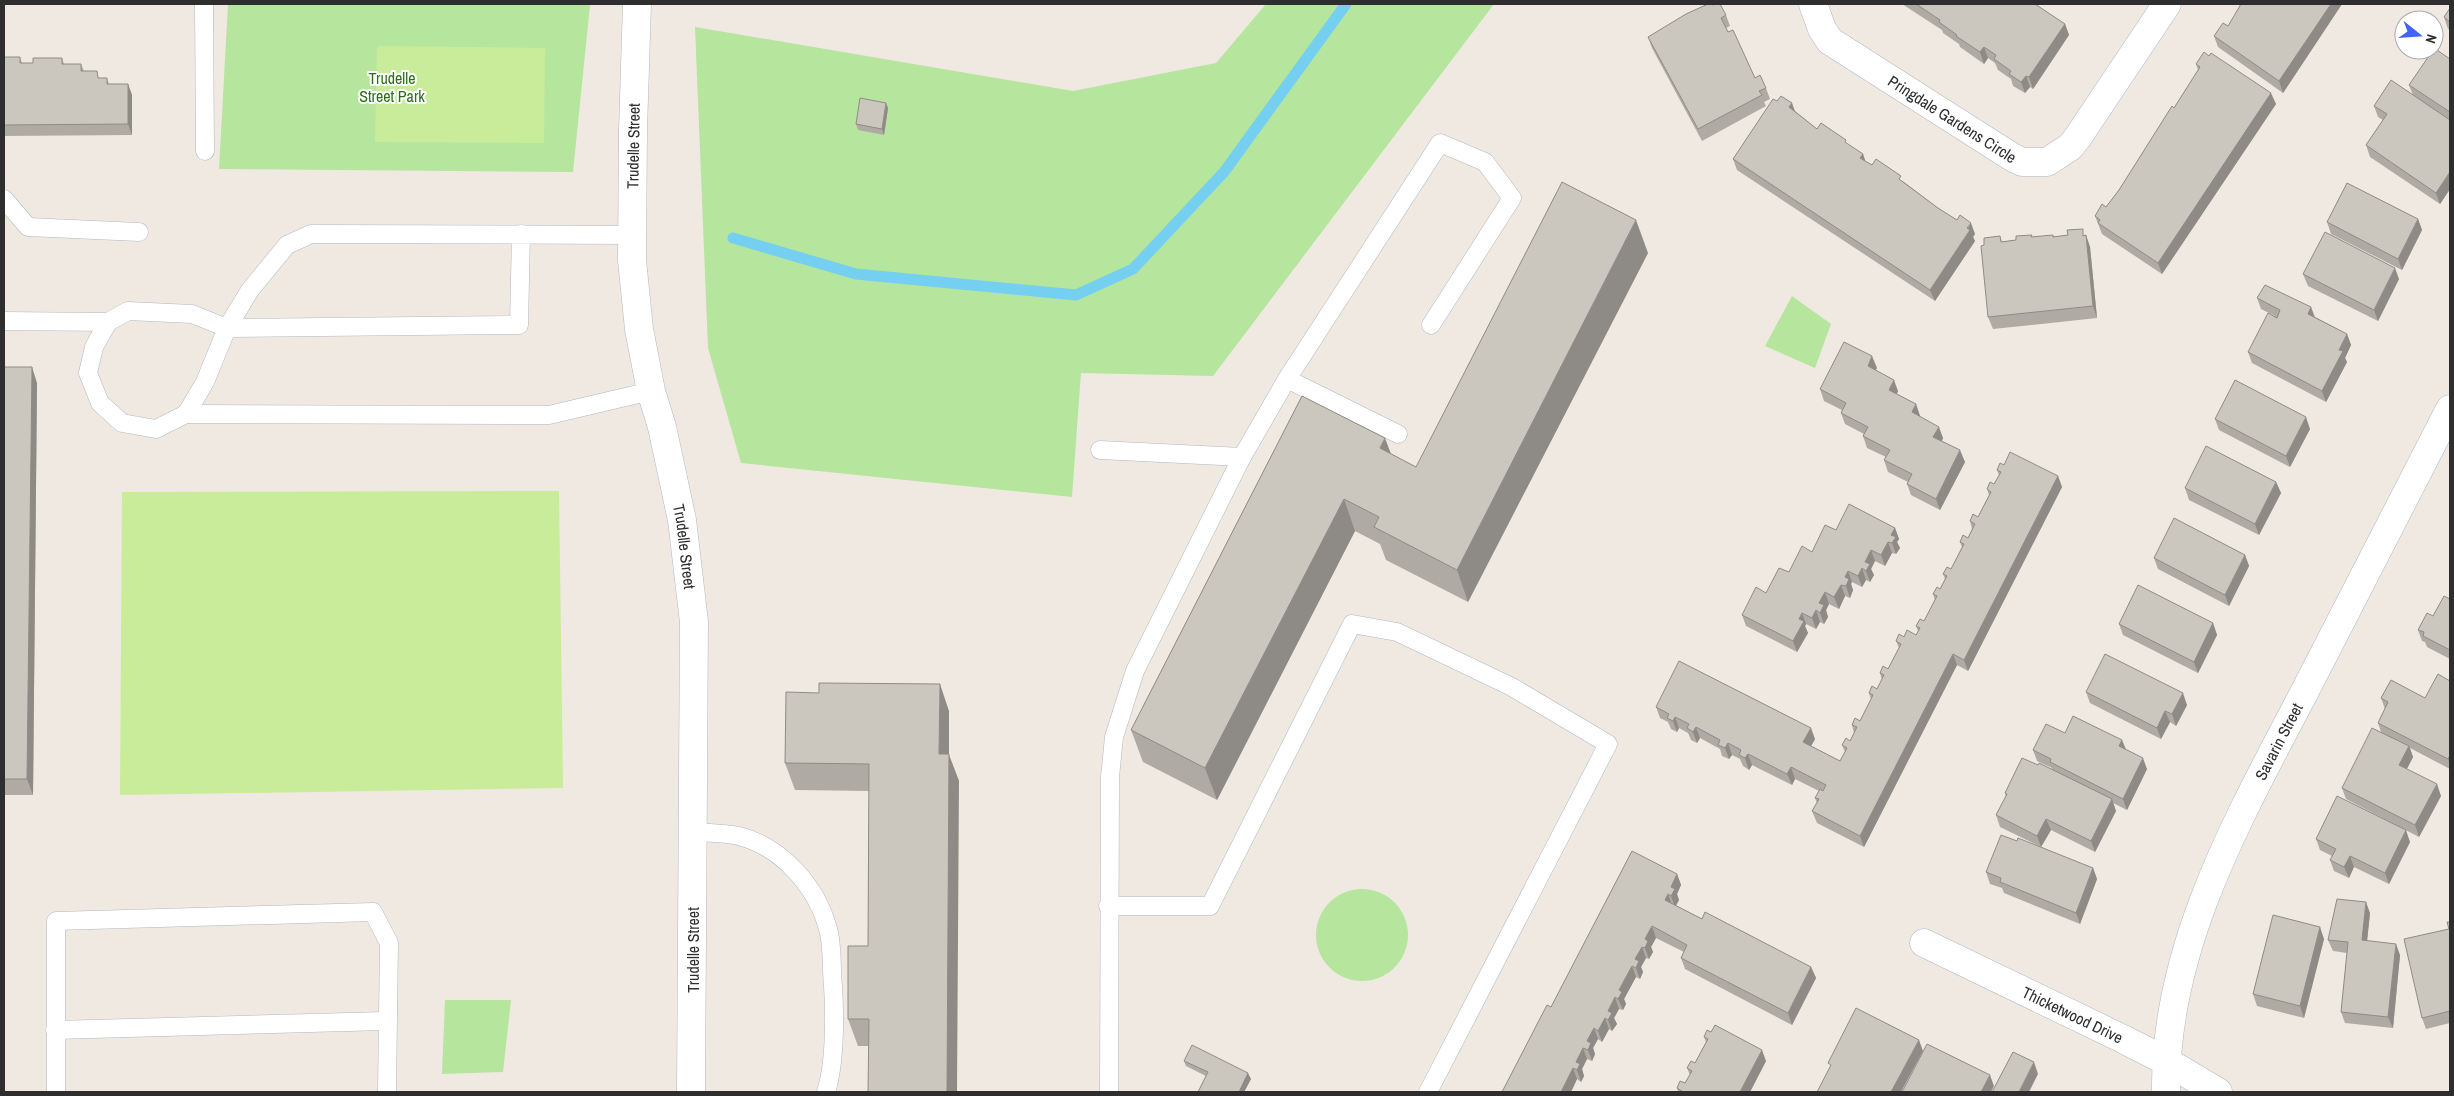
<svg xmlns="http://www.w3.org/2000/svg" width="2454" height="1096" viewBox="0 0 2454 1096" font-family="'Archivo Narrow',sans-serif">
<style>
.green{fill:#b6e59e}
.pitch{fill:#c9ec9a}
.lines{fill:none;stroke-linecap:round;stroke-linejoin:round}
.stream{stroke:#75cff0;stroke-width:11}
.service-casing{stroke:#b4b7c1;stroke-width:19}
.minor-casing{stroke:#b4b7c1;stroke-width:29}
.tertiary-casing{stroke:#b4b7c1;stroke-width:29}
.service{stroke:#fff;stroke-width:18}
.minor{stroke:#fff;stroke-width:28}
.tertiary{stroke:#fff;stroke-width:28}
.wall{fill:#afaba4}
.shaded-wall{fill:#8e8b86}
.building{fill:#cbc7bf;stroke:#8e8b86}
.labels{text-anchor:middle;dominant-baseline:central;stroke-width:4;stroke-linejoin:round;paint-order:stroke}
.park-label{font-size:16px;fill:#2c6e1b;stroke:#fff}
.street-label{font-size:16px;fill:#2e2e2e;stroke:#fff}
</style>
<rect width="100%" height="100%" fill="#efe9e1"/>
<g class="green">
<polygon points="228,4 590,5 573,172 219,169"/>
<polygon points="1266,4 1494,4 1213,376 1081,373 1072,497 741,463 708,348 695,27 1073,91 1216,63"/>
<polygon points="1792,296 1831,324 1815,368 1765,346"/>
<circle cx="1362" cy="935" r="46"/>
<polygon points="445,1000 511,1000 503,1072 442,1074"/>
</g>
<g class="pitch">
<polygon points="377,46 545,48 544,143 375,142"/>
<polygon points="559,491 563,788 120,795 122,492"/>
</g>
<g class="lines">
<polyline class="stream" points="733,238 856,274 1076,295 1133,269 1224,172 1346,4"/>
<g class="service-casing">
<g id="service">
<polyline points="204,4 205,151"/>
<polyline points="4,199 28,227 139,232"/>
<polyline points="521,234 519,325 227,328 192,314 128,311 108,322 94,347 88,373 100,403 122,423 156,429 186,414 205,382 227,328 250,290 287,245 311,234 632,235"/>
<polyline points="4,321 108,322"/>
<polyline points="1287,379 1398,434"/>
<polyline points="186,414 549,415 651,391"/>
<polyline points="1100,450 1242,457"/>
<path d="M694 832C709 833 725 833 739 836 782 847 817 887 828 929 833 946 831 968 833 986 835 1016 835 1064 826 1092"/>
<polyline points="1108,906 1210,906 1352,624 1397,632 1512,687 1608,744 1428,1092"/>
<polyline points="55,1030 386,1021"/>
<polyline points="56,1092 56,921 373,912 389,943 387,1092"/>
<polyline points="1109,1092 1110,777 1114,737 1135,671 1242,457 1287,379 1440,143 1485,162 1512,198 1431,325"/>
</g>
</g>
<g class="minor-casing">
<g id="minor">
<path id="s1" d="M1813 4 1822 29 1830 41 2012 157 2022 162H2047L2070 147 2078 137 2167 4"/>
<path id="s2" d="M1924 943 2123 1039 2166 1061 2218 1092"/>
<path id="s3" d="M2166 1092C2164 945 2241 814 2307 687 2355 595 2402 502 2450 409"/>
</g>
</g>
<g class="tertiary-casing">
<g id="tertiary">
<path id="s4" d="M637 4 633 130 632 260 639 329 651 391 662 427 682 520 694 622 691 1092"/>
</g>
</g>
<use href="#service" class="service"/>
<use href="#minor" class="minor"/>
<use href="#tertiary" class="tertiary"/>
</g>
<g class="wall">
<polygon points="1902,4 2035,4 2065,24 2069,35 2033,89 2030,87 2025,93 2013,86 2011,79 1998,70 1995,63 1988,58 1984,64 1960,47 1959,44 1943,33 1942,30"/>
<polygon points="2342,4 2283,93 2218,47 2214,36 2228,26"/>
<polygon points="1712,5 1726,15 1730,26 1726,28 1755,78 1766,88 1770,99 1764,102 1766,106 1702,141 1652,48 1648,37"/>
<polygon points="2450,8 2450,30 2448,29 2444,17"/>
<polygon points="4,52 5,57 20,57 22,63 33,63 62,58 64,64 81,64 84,71 100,78 107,78 109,84 128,84 132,95 132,135 4,136"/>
<polygon points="2450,59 2450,189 2440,204 2370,157 2366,145 2383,120 2378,117 2374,106 2413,95 2409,85"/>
<polygon points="2196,64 2276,104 2162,274 2102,234 2095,216 2106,207 2119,190 2174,108 2198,70"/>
<polygon points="888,108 884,135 858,130 856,124"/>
<polygon points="1795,111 1817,129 1847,144 1863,154 1865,161 1904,182 1938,208 1975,234 1973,237 1975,241 1935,301 1737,170 1733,159"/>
<polygon points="2418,219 2422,230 2402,270 2331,234 2327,222"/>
<polygon points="2086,235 2090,247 2097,318 1993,329 1988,317 1984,245 2000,236 2002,242 2032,237"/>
<polygon points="1648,253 1468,602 1386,560 1380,544 1355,531 1217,800 1143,762 1131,730 1302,396 1391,454 1416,467"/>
<polygon points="2303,274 2399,279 2378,321 2308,286"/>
<polygon points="2257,298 2311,307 2315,317 2347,334 2351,345 2345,358 2347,362 2326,402 2252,363 2248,352 2275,316 2261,309"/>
<polygon points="4,367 37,383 33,795 4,795"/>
<polygon points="1877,368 1875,370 1898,391 1897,394 1916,404 1920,416 1919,416 1943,438 1942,441 1965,462 1940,510 1911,495 1907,484 1908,482 1888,472 1884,460 1886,457 1867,448 1863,436 1864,434 1845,424 1841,413 1842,410 1824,401 1820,389"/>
<polygon points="2215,419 2310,429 2290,467 2219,430"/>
<polygon points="2004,465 2058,476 2062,487 1968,671 1957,665 1864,847 1817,823 1812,811 1817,803 1815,798 1819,791 1795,779 1792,785 1752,765 1749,770 1743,766 1740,759 1732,755 1729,759 1722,756 1720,749 1700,738 1697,743 1691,740 1688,733 1679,728 1677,732 1671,729 1668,722 1660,718 1656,707 1815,739 1811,746 1840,761 1845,752 1842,745 1850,741 1854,733 1852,725 1860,721 1871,699 1869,693 1877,689 1882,680 1880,673 1888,669 1899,648 1896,641 1904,637 1916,635 1918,631 1916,626 1924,621 1935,600 1933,594 1940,589 1945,579 1943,574 1951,569 1962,547 1960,542 1968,538 1972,529 1970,521 1978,517 1989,495 1987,489 1994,484 1999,475 1997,470"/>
<polygon points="2276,482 2281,493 2259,535 2189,500 2185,488"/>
<polygon points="1895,528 1899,539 1897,542 1900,548 1896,554 1892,553 1885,566 1875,561 1871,569 1874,575 1870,582 1866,580 1862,587 1852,582 1851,584 1853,590 1850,598 1845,596 1839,609 1829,604 1826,610 1828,617 1824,624 1820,622 1816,629 1806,624 1805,626 1808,633 1797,652 1746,626 1742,615 1836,530"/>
<polygon points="2245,555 2249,566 2229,606 2158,569 2154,558"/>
<polygon points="2450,599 2450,659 2427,647 2425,642 2422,641 2418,630"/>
<polygon points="2213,623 2217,635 2198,673 2123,635 2119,624"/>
<polygon points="2450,681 2450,769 2410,748 2413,757 2407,769 2441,796 2419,837 2346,799 2342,788 2381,732 2378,723 2385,709 2381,698 2425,698"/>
<polygon points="2086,692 2187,705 2176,726 2170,722 2161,739 2090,703"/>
<polygon points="819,693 949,711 949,755 959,781 868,1046 858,1046 848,1019 868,946 869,791 795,790 785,763"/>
<polygon points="2065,733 2122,740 2126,749 2147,769 2127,810 2113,803 2116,811 2095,852 2051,830 2041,847 2000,827 1996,815 2006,797 2005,793 2038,765 2052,769 2052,768 2037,761 2033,750"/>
<polygon points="2316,839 2410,842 2389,884 2354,867 2349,878 2334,871 2330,860 2332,856 2320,850"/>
<polygon points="2017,841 2093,868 2097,879 2080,924 2004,893 2002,888 1990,884 1986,872"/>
<polygon points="1677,874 1681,885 1677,894 1679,900 1676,906 1702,919 1811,967 1816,978 1792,1025 1685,969 1681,958 1684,952 1656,938 1651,947 1653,952 1649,959 1646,958 1641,967 1643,972 1640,979 1636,977 1624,999 1626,1004 1623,1010 1619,1009 1614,1018 1617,1024 1612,1031 1609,1029 1602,1042 1598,1039 1593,1048 1595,1054 1592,1061 1587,1059 1582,1069 1584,1076 1581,1082 1577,1079 1571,1092 1502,1092 1551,1007"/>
<polygon points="2370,913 2367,941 2400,955 2393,1028 2345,1023 2341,1012 2347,953 2333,951 2328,940"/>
<polygon points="2450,922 2450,1023 2426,1029 2422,1018 2449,929"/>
<polygon points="2324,939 2304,1018 2257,1006 2253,994"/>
<polygon points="1704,1037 1766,1061 1750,1092 1678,1092 1677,1088 1685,1083 1690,1075 1687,1068 1695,1063 1706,1042"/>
<polygon points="1184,1061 1251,1079 1244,1092 1198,1092 1206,1076 1186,1066"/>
</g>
<g class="shaded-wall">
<polygon points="2331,4 2342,4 2283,93 2279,81"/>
<polygon points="2065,24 2069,35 2033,89 2029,77"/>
<polygon points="1984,47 1988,58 1984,64 1980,52"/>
<polygon points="2026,76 2030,87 2025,93 2021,82"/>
<polygon points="128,84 132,95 132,135 128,124"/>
<polygon points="2271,93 2276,104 2162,274 2158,263"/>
<polygon points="886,103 888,108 884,135 882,129"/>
<polygon points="1792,103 1796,114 1789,107"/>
<polygon points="1863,154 1867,166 1860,158"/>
<polygon points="2450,172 2450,189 2440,204 2436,193"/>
<polygon points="2418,219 2422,230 2402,270 2398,259"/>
<polygon points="1636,220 1648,253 1468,602 1457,570"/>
<polygon points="1971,223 1975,234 1973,237 1975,241 1935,301 1930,290"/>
<polygon points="2086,235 2090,247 2097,318 2093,306"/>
<polygon points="2395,268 2399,279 2378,321 2374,310"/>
<polygon points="2311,307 2315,319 2308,314"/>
<polygon points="2347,334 2351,345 2345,358 2347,362 2326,402 2322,391 2339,350"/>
<polygon points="1872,356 1877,368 1872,377 1868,366"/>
<polygon points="32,367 37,383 33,795 27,779"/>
<polygon points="1894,380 1898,391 1893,401 1889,390"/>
<polygon points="1916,404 1920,416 1916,424 1912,412"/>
<polygon points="2306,417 2310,429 2290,467 2286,456"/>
<polygon points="1939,427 1943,438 1938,448 1933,437"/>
<polygon points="1385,438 1397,470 1380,448"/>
<polygon points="1960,450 1965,462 1940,510 1936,499"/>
<polygon points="2058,476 2062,487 1968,671 1964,660"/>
<polygon points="2276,482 2281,493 2259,535 2255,524"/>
<polygon points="1344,499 1355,531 1217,800 1205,768"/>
<polygon points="1895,528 1899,539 1897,542 1900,548 1896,554 1892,543 1891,535"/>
<polygon points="1888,542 1892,553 1885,566 1881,555"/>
<polygon points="1871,550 1875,561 1871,569 1874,575 1870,582 1866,571 1865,562"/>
<polygon points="2245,555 2249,566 2229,606 2225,595"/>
<polygon points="1862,568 1866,580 1862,587 1858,576"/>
<polygon points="1848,571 1852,582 1851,584 1853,590 1850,598 1846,586 1845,577"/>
<polygon points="1841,585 1845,596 1839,609 1834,597"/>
<polygon points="1825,592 1829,604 1826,610 1828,617 1824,624 1820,613 1819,603"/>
<polygon points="1816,610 1820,622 1816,629 1812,618"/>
<polygon points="1802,613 1806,624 1805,626 1808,633 1797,652 1793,641 1799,619"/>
<polygon points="2213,623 2217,635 2198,673 2194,662"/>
<polygon points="1953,654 1957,665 1864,847 1860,836"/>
<polygon points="940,684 949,711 949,755 959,781 957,1092 947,1092 939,754"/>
<polygon points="2183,693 2187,705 2176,726 2172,714"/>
<polygon points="2165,711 2170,722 2161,739 2157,728"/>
<polygon points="1675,717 1679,728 1677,732 1673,721"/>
<polygon points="1696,727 1700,738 1697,743 1693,732"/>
<polygon points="1811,728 1815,739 1807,753 1803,742"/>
<polygon points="2122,740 2126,751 2119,746"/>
<polygon points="1728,743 1732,755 1729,759 1725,748"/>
<polygon points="2409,746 2413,757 2403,776 2399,765"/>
<polygon points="1748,754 1752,765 1749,770 1745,758"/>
<polygon points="2450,755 2450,765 2448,759"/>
<polygon points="2143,758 2147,769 2127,810 2123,799"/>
<polygon points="1791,767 1795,779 1792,785 1787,774"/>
<polygon points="2437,784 2441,796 2419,837 2415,825"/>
<polygon points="2112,799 2116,811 2095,852 2091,841"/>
<polygon points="2046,819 2051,830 2041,847 2037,836"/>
<polygon points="2406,830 2410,842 2389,884 2385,873"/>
<polygon points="2350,856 2354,867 2349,878 2344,867"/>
<polygon points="2093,868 2097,879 2080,924 2076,913"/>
<polygon points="1677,874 1681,885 1677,894 1679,900 1675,907 1671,896 1671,887"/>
<polygon points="1668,894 1672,905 1665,900"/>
<polygon points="2366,902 2370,913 2366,951 2362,940"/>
<polygon points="1652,926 1656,938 1651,947 1653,952 1649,959 1645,948 1645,939"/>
<polygon points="2320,927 2324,939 2304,1018 2300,1006"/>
<polygon points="2396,944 2400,955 2393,1028 2388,1017"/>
<polygon points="1642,947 1646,958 1641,967 1643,972 1640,979 1636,968 1635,959"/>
<polygon points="1632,966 1636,977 1624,999 1626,1004 1623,1010 1618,999 1619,990"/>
<polygon points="1811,967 1816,978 1792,1025 1788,1013"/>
<polygon points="1615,997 1619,1009 1614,1018 1617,1024 1612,1031 1608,1020 1608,1011"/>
<polygon points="1605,1018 1609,1029 1602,1042 1598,1031"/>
<polygon points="1594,1028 1598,1039 1593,1048 1595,1054 1592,1061 1588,1050 1587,1041"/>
<polygon points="1919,1040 1923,1051 1901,1092 1891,1092"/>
<polygon points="1583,1048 1587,1059 1582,1069 1584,1076 1581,1082 1577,1070 1576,1062"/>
<polygon points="1762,1050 1766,1061 1750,1092 1740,1092"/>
<polygon points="2034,1062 2038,1074 2029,1092 2019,1092"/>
<polygon points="1573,1068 1577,1079 1571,1092 1561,1092"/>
<polygon points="1248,1073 1251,1079 1244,1092 1239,1092"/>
<polygon points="1990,1075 1994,1086 1991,1092 1981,1092"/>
</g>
<g class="building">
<polygon points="1708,4 1711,4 1712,5 1715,4 1720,4 1726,15 1721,18 1728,32 1733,30 1755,78 1760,75 1766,88 1759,91 1762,95 1698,129 1648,37 1686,14"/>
<polygon points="1916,4 2035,4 2065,24 2029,77 2026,76 2021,82 2009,74 2011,71 1994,59 1996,55 1984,47 1980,52 1956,36 1957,35 1939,22 1940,20"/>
<polygon points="2241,4 2331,4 2279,81 2214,36 2223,23 2228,26"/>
<polygon points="2450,8 2450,22 2444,17"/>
<polygon points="2434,48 2450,59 2450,112 2409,85 2433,50 2434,50"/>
<polygon points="2204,52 2209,56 2211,53 2271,93 2158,263 2098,223 2100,220 2095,216 2102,204 2106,207 2119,190 2172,106 2174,108 2200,67 2196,64"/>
<polygon points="4,57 20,57 20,63 33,63 33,58 62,58 62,64 81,64 81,71 97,71 98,78 107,78 107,84 128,84 128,124 4,125"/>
<polygon points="2391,80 2450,120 2450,172 2436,193 2366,145 2387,114 2374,106"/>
<polygon points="1781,96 1792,103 1789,107 1817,129 1821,123 1846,140 1845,142 1863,154 1860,158 1872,165 1876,159 1901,176 1899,179 1938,208 1957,220 1960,215 1971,223 1967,228 1970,230 1930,290 1733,159 1773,99 1777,101"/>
<polygon points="860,98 886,103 882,129 856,124"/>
<polygon points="1562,182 1636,220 1457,570 1374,527 1379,517 1344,499 1205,768 1131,730 1302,396 1385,438 1380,448 1416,467"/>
<polygon points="2347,183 2418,219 2398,259 2327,222"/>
<polygon points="2083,229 2083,236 2086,235 2093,306 1988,317 1981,246 1984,245 1984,238 2000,236 2001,242 2016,240 2016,236 2032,235 2031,237 2053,235 2053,237 2068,235 2067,230"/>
<polygon points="2325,232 2395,268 2374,310 2303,274"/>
<polygon points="2265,285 2311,307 2308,314 2347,334 2339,350 2343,351 2322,391 2248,352 2268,313 2277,318 2280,310 2257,298"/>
<polygon points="1844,342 1872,356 1868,366 1894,380 1889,390 1916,404 1912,412 1939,427 1933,437 1960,450 1936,499 1907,484 1912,474 1884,460 1890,450 1863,436 1868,427 1841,413 1846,403 1820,389"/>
<polygon points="4,367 32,367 27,779 4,779"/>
<polygon points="2235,380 2306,417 2286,456 2215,419"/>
<polygon points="2206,446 2276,482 2255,524 2185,488"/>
<polygon points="2010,452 2058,476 1964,660 1953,654 1860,836 1812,811 1819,799 1815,798 1820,789 1823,791 1826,785 1791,767 1787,774 1748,754 1745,758 1739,755 1741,750 1728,743 1725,748 1718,745 1720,740 1696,727 1693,732 1687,728 1689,724 1675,717 1673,721 1667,718 1669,714 1656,707 1679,661 1811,728 1803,742 1840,761 1847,748 1842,745 1846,738 1850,741 1857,727 1852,725 1855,718 1860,721 1873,695 1869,693 1872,686 1877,689 1884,675 1880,673 1883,666 1888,669 1901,644 1896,641 1899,634 1904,637 1907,630 1916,635 1920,628 1916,626 1920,619 1924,621 1937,596 1933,594 1937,587 1940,589 1947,576 1943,574 1947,567 1951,569 1964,544 1960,542 1963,535 1968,538 1975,524 1970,521 1973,514 1978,517 1991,492 1987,489 1990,482 1994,484 2001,472 1997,470 2000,463 2004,465"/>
<polygon points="1849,504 1895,528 1891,535 1896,537 1892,543 1888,542 1881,555 1871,550 1865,562 1870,564 1866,571 1862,568 1858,576 1848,571 1845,577 1849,579 1846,586 1841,585 1834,597 1825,592 1819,603 1824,605 1820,613 1816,610 1812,618 1802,613 1799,619 1804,621 1793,641 1742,615 1756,587 1766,593 1779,568 1789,572 1802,546 1812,552 1825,525 1836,530"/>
<polygon points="2174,518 2245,555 2225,595 2154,558"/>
<polygon points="2138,585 2213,623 2194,662 2119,624"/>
<polygon points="2444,596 2450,599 2450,650 2423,636 2424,632 2418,630 2427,613 2433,616"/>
<polygon points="2105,654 2183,693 2172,714 2165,711 2157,728 2086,692"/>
<polygon points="2438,674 2450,681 2450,755 2448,759 2378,723 2388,702 2381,698 2391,680 2425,698"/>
<polygon points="819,683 940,684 939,754 949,754 947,1092 868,1092 869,1019 848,1019 848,946 868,946 869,764 785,763 786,692 819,693"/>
<polygon points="2073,716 2122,740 2119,746 2143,758 2123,799 2050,762 2051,759 2033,750 2046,724 2065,733"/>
<polygon points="2372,728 2409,746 2399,765 2437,784 2415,825 2342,788"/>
<polygon points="2022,758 2038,765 2039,763 2112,799 2091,841 2046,819 2037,836 1996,815 2007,794 2005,793"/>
<polygon points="2337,796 2406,830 2385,873 2350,856 2344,867 2330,860 2336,849 2316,839"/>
<polygon points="2001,835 2017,841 2018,838 2093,868 2076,913 2000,882 2001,878 1986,872"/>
<polygon points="1632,851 1677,874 1671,887 1675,889 1671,896 1668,894 1665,900 1702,919 1705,912 1811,967 1788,1013 1681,958 1687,945 1652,926 1645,939 1648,941 1645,948 1642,947 1635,959 1639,961 1636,968 1632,966 1619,990 1622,992 1618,999 1615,997 1608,1011 1612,1013 1608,1020 1605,1018 1598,1031 1594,1028 1587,1041 1591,1043 1588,1050 1583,1048 1576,1062 1580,1064 1577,1070 1573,1068 1561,1092 1502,1092 1547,1005 1551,1007"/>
<polygon points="2337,899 2366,902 2362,940 2396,944 2388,1017 2341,1012 2348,942 2328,940"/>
<polygon points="2273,915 2320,927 2300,1006 2253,994"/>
<polygon points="2447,922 2450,922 2450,1011 2422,1018 2404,939 2449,929"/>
<polygon points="1856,1008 1919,1040 1891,1092 1817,1092 1831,1065 1828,1063"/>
<polygon points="1715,1025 1762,1050 1740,1092 1681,1092 1682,1091 1677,1088 1680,1081 1685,1083 1692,1071 1687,1068 1691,1061 1695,1063 1708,1039 1704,1037 1707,1030 1711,1032"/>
<polygon points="1927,1044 1990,1075 1981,1092 1902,1092"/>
<polygon points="1192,1045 1248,1073 1239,1092 1198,1092 1208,1072 1184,1061"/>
<polygon points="2013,1052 2034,1062 2019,1092 1992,1092"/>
</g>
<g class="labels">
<g class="park-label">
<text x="392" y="78">Trudelle<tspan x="392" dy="18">Street Park</tspan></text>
</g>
<g class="street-label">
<text stroke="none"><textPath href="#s1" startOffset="186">Pringdale Gardens Circle</textPath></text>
<text transform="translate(633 146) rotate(-89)">Trudelle Street</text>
<text stroke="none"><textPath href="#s4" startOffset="548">Trudelle Street</textPath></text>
<text stroke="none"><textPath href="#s3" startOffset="372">Savarin Street</textPath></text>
<text transform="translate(693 950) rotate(-90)">Trudelle Street</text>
<text stroke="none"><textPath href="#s2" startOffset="165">Thicketwood Drive</textPath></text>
</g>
</g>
<rect width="2454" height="1096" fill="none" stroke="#2e2e2e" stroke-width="10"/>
<g transform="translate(2419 35) rotate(107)"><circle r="24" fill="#ffffff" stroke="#ababab"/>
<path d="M0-4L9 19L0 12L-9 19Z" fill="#4264fb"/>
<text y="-8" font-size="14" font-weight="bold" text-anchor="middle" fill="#2e2e2e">N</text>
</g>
</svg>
